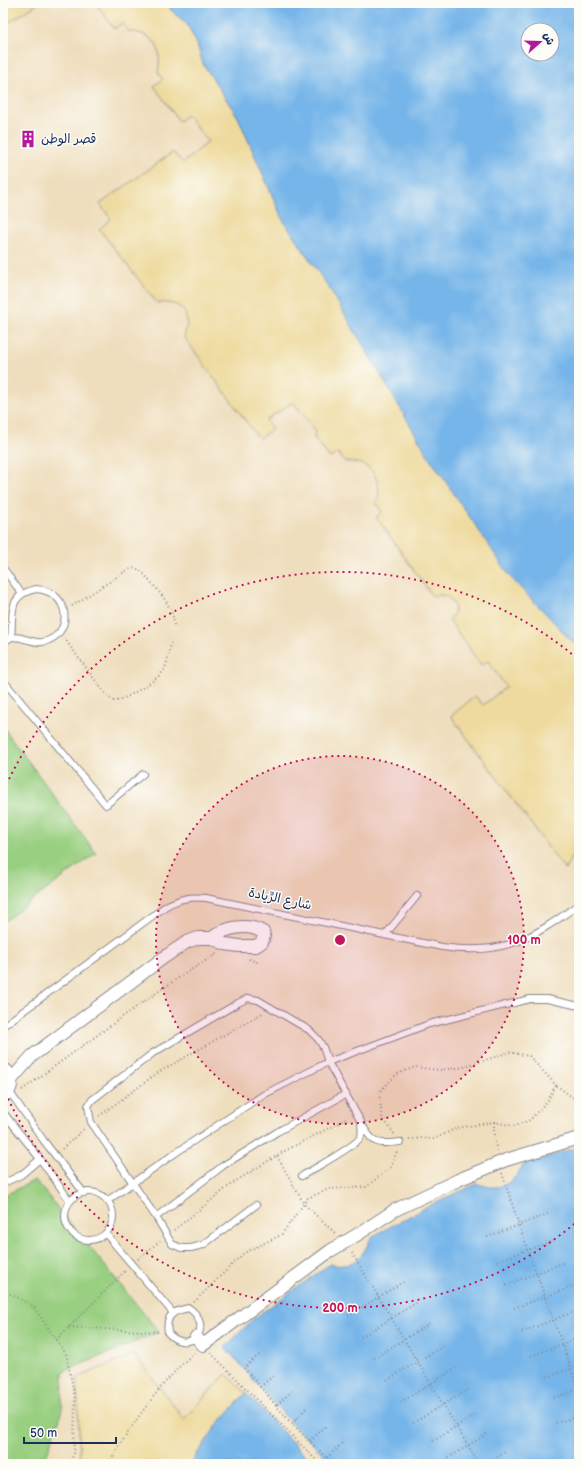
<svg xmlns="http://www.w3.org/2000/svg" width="582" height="1467" viewBox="0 0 582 1467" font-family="'Balsamiq Sans','Playpen Sans Arabic',sans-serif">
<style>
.green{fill:#99cf80;stroke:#5a7f6f}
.sand{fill:#eeda9e;stroke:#84847e}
.water{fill:#76b5e9;stroke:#4872a4;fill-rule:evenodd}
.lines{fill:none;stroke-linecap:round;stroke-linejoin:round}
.lane-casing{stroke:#85868e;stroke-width:8}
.street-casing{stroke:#85868e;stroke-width:14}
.path{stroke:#85868e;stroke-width:2;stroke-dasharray:1 3;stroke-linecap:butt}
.lane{stroke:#fff;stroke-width:6}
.street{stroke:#fff;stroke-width:12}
.ring{fill:none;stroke:#c2185b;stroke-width:2;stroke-dasharray:2 4}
.labels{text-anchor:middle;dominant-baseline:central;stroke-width:3;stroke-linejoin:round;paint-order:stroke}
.poi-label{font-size:13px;fill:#1b2f5e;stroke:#fdfcf7;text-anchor:start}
.street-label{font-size:13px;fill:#1b2f5e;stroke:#fdfcf7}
.centre{fill:#c2185b;stroke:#fdfcf7;stroke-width:2}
.ring-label{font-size:12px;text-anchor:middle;font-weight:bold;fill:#c2185b;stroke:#fdfcf7;stroke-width:3;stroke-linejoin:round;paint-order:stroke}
</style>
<rect width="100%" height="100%" fill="#fdfcf7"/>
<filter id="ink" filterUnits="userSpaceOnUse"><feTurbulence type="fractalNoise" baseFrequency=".025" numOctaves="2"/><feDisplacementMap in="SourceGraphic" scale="8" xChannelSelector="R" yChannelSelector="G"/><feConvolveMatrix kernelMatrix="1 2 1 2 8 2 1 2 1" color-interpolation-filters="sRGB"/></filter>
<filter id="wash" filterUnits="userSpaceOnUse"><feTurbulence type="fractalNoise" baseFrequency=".012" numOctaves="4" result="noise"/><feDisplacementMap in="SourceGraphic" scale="16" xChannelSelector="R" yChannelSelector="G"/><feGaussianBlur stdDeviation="0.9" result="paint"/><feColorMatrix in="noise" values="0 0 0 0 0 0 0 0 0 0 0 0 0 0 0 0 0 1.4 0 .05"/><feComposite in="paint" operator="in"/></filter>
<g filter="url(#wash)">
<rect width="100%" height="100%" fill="#efdebd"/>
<g class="green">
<polygon points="3,727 96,853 3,922"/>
<polygon points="35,1180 159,1332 63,1372 62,1413 43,1464 3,1464 3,1196"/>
</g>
<g class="sand">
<polygon points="3,3 39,3 3,26"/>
<path d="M96 3H166L173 12 187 24 197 44 203 64 238 117 283 220 566 636 579 648V845L573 853 565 870 451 716 475 696 483 705 506 687 488 661 481 665 449 620C451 618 454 615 454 612 456 605 450 596 442 595 439 595 436 596 433 597L376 517 382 512 376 503C379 496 380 489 377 481 372 465 360 462 345 462L338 453 330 458 313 436 316 431 293 402 266 420 272 429 259 439 184 337C192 312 182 301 157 303L99 229 111 219 100 204 173 152 183 163 208 142 187 115 179 121 154 86 163 79 158 72C162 45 156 35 128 31L122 23 114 29Z"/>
<polygon points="134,1354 184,1419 226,1374 246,1393 218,1424 190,1464 80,1464 77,1378"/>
</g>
<g class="water">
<path d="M166 3H579V648L511 578 429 457 331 291 283 220 238 117 203 64 197 44 187 24 173 12ZM528 30H552V54H528Z"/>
<path d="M579 1147V1464H333L292 1424 225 1347 253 1319 330 1264C352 1270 364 1256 371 1237L438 1201 477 1184 490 1187H499L510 1182 517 1175 523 1165Z"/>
<polygon points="246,1393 313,1464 190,1464 218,1424"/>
</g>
</g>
<g filter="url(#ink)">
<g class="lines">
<g class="lane-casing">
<g id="lane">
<polyline points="3,568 22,594"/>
<path d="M36 589C72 591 74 637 42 642 35 643 30 640 24 639 20 637 15 637 11 637 14 615 6 595 36 589Z"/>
<polyline points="3,643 11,637"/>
<polyline points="3,680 106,805 143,774"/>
<polyline points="385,935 417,896"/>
<path d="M3 1026 166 906C179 899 190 896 206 898L442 947C503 956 532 939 579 904"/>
<polyline points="9,1091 44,1141 84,1193"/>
<polyline points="3,1112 40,1159 70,1201"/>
<path d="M363 1126C374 1146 379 1144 400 1142"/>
<polyline points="3,1181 6,1182 21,1175 40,1159"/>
<circle cx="89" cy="1216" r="24"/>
<polyline points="107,1201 174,1154 263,1095 328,1062 429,1024 530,999 547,999 579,1006"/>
<path d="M256 1205 203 1245 191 1248H181L172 1244 156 1217 91 1122 88 1106 92 1100 153 1053 238 1003 248 998 258 1000 309 1030 318 1039 323 1047 328 1062 361 1122C361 1127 363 1134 360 1138 353 1148 314 1168 302 1176"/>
<polyline points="156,1217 224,1165 277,1132 346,1094"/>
<polyline points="106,1234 173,1313"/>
<path d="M189 1308C193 1311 197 1315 199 1320 206 1339 183 1350 168 1333 165 1315 173 1311 189 1308Z"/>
</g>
</g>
<g class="street-casing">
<g id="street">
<path d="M3 1068C14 1075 14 1089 3 1097"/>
<path d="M11 1080 32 1056 163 958 187 942 198 938H212L225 944 239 946H256L262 942 264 936 263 932C247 923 226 927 212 938"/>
<polyline points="196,1337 203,1345 330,1251 360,1233 395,1210 458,1180 506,1160 579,1138"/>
</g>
</g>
<g class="path">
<path d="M72 606 126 571C133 567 138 568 143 573 157 590 175 606 174 628"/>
<path d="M64 638 107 696 114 701C124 701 159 679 164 670 168 662 169 652 171 643"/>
<polyline points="249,959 259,963"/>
<polyline points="22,1090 136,1007 181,976 218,953"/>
<polyline points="99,1116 159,1072 263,1013"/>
<polyline points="494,1122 494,1139 497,1151"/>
<polyline points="394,1134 382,1117 379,1092 397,1074 415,1067 439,1070 465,1067 509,1052 529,1056 556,1085 572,1097 579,1098"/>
<polyline points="409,1140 420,1138 434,1139 457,1128 494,1122 514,1126 530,1120 548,1100 556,1085"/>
<polyline points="62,1149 85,1128"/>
<polyline points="277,1156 304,1204 336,1234"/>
<polyline points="502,1173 519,1225 579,1391"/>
<polyline points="174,1230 233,1183 281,1153 348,1118"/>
<polyline points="487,1237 548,1214"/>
<polyline points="352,1253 479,1464"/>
<polyline points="138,1259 160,1241"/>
<polyline points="496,1261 556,1240"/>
<polyline points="506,1285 565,1262"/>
<polyline points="3,1290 33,1306 66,1354 75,1398 74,1454 68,1464"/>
<polyline points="194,1302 244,1253 281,1235 308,1198 329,1189 366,1187 391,1167 397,1151"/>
<polyline points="514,1308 575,1286"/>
<polyline points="348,1316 403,1282"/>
<polyline points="69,1327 160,1332"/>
<polyline points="522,1332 579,1310"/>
<polyline points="361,1337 416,1303"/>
<polyline points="56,1340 126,1270"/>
<polyline points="211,1353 320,1464"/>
<polyline points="259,1355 244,1368 292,1424 333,1464"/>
<polyline points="531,1356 579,1338"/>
<polyline points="374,1358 429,1324"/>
<polyline points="547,1377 579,1366"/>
<polyline points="387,1380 443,1346"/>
<polyline points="260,1387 275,1374"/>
<polyline points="554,1398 579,1389"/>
<polyline points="401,1402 456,1368"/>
<polyline points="277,1405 292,1391"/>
<polyline points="413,1423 469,1389"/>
<polyline points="556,1423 579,1416"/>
<polyline points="292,1424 307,1407"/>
<polyline points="310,1441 326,1426"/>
<polyline points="433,1441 476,1414"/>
<polyline points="327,1458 342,1443"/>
<polyline points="445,1460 488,1433"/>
<path d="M109 1464C132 1424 159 1384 194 1353"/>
<polyline points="487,1464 506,1451"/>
</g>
<use href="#lane" class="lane"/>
<use href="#street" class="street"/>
</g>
</g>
<circle cx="340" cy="940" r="184" fill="#c2185b" fill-opacity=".12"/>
<g class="ring">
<circle cx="340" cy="940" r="184"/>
<path d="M579 1220A368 368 0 0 1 4 1090M4 790A368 368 0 0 1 579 660"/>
</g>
<defs>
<g id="building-bare" transform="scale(1.38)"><path d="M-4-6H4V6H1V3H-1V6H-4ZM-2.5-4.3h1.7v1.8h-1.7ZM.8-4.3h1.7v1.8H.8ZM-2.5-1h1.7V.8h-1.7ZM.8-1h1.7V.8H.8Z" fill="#b5179e" stroke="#fdfcf7" stroke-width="2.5" paint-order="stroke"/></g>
</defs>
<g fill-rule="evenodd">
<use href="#building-bare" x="28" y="139"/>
</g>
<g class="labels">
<g class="poi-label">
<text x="41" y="139">قصر الوطن</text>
</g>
<g class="street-label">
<text transform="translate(280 899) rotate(12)">شارع الرِّيادة</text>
</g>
</g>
<circle cx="340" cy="940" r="6" class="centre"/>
<g class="ring-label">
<text x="524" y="944">100 m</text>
<text x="340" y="1312">200 m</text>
</g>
<rect width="582" height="1467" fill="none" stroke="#fdfcf7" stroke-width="16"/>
<g transform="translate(540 42) rotate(70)"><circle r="19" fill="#fdfcf7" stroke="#a3aaba"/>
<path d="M0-3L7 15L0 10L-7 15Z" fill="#b5179e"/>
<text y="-6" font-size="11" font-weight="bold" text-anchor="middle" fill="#1b2f5e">ش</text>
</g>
<path d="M24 1437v6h92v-6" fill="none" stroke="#1b2f5e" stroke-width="2"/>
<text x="30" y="1437" font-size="12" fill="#1b2f5e" stroke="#fdfcf7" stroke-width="3" paint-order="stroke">50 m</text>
</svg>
